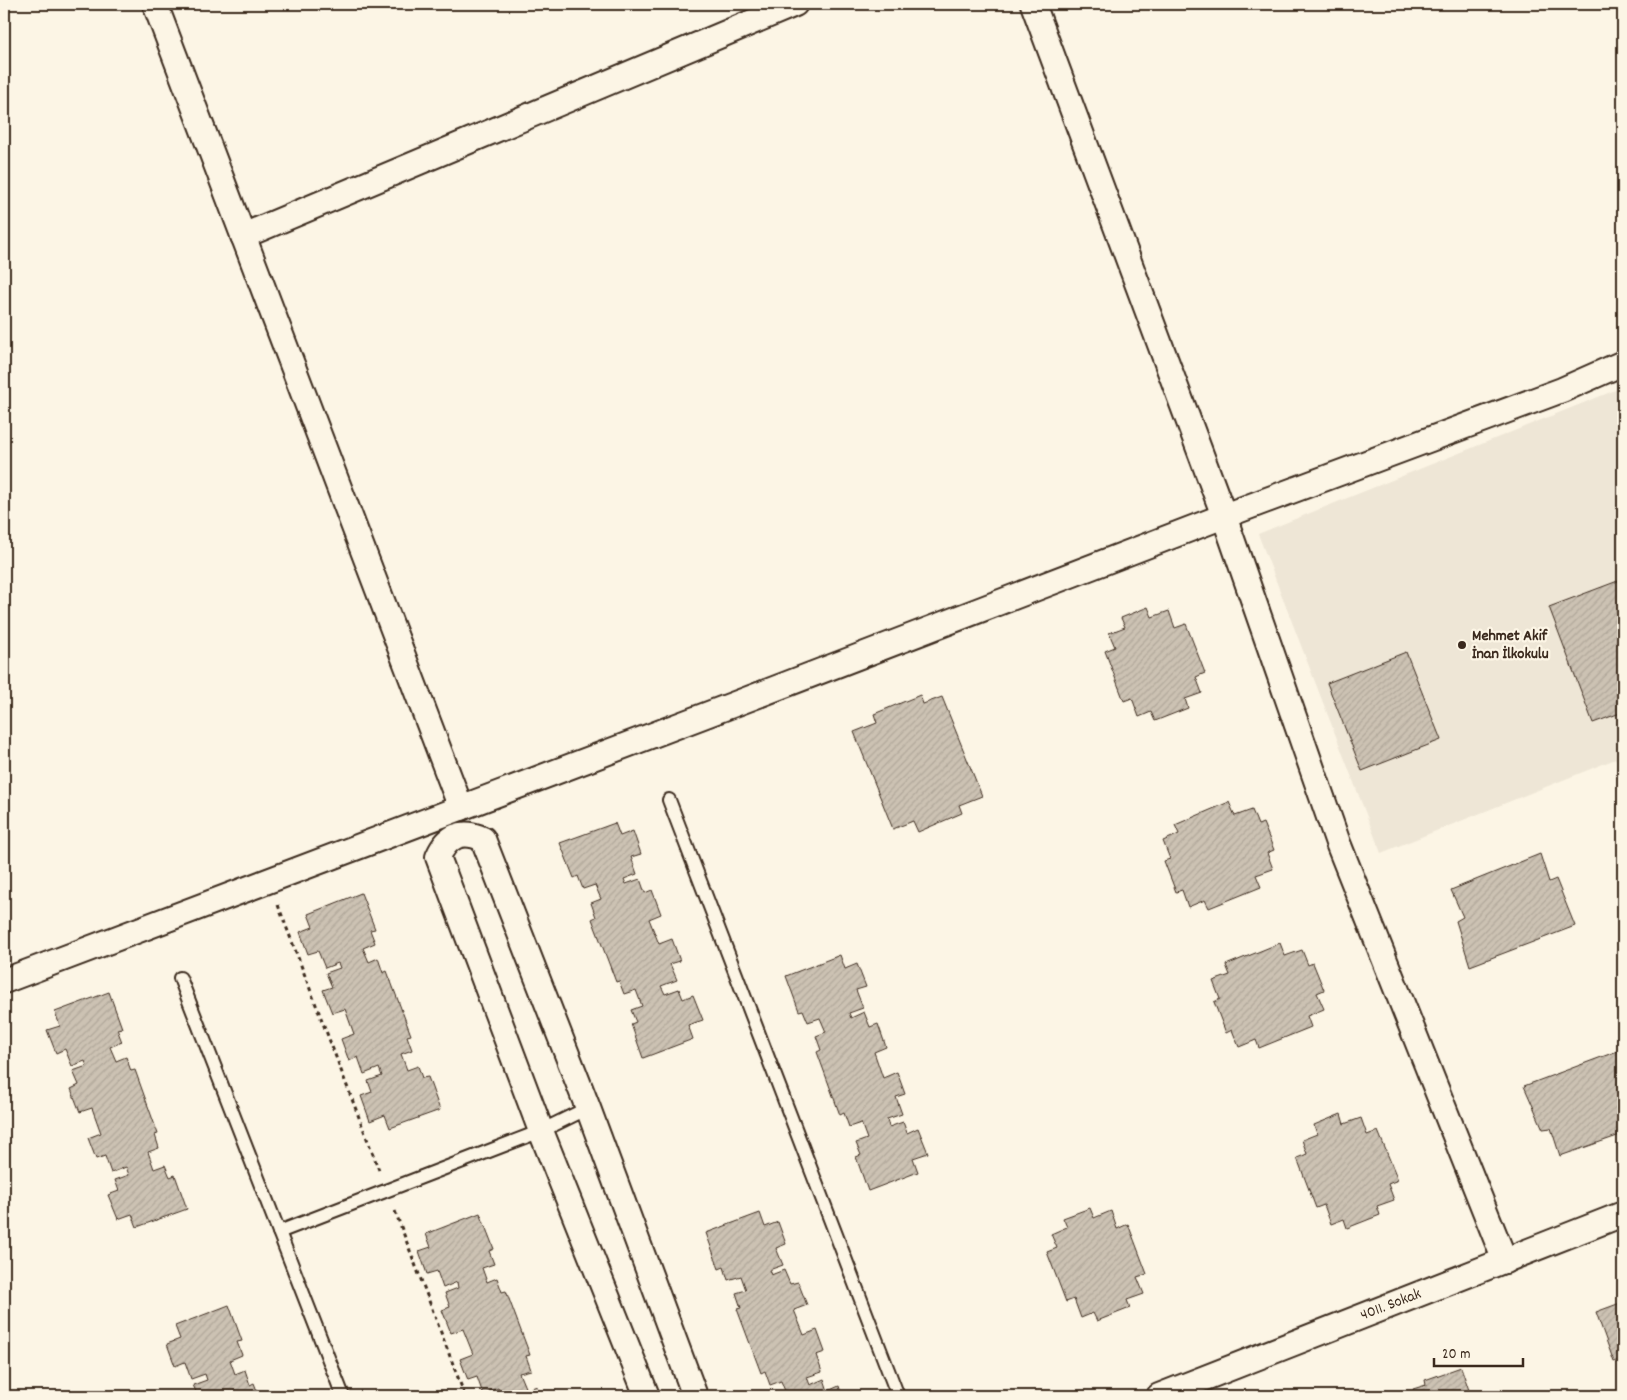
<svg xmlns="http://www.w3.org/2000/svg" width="1627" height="1400" viewBox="0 0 1627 1400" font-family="Dekko,sans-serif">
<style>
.built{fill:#eee6d6}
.building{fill:url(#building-hatch);stroke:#3b2a1e}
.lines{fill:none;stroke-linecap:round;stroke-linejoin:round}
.service-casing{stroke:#3b2a1e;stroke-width:16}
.minor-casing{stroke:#3b2a1e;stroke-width:28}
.path{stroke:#3b2a1e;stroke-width:3;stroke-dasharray:4 4;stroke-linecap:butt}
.service{stroke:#fcf5e5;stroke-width:12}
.minor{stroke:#fcf5e5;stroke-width:24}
.poi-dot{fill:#3b2a1e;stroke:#fcf5e5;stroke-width:2}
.labels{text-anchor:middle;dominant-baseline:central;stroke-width:4.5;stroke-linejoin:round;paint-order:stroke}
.poi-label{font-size:16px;font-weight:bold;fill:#3b2a1e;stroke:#fcf5e5;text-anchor:start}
.street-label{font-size:16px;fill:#3b2a1e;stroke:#fcf5e5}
</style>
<defs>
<pattern id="building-hatch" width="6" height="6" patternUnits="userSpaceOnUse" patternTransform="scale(1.25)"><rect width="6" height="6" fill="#ccc2b3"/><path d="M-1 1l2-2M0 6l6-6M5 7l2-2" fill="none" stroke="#b0a79a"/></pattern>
</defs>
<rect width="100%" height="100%" fill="#fcf5e5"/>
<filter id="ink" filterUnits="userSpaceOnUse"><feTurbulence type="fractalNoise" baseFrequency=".02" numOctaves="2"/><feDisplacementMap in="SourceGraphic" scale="10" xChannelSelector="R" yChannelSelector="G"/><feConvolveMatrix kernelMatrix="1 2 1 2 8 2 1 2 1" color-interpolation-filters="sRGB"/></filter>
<g filter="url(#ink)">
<polygon class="built" points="1623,387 1623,756 1381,853 1258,534"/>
<g class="building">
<polygon points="1623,579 1623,712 1593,723 1549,607"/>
<polygon points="1148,607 1152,617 1169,611 1175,628 1186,624 1205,673 1196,677 1202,693 1185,699 1188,708 1155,721 1151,712 1139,717 1132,698 1124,701 1105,651 1115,647 1109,633 1125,627 1121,618"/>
<polygon points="1406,652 1441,740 1362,771 1327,683"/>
<polygon points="920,695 923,704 942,697 982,796 959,805 962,813 918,832 913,821 893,829 854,732 877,723 874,714"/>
<polygon points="1229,802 1235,816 1252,810 1258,825 1263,823 1274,850 1267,853 1273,869 1256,875 1261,887 1209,908 1205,900 1188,907 1182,890 1176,892 1164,861 1170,859 1163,841 1179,834 1175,825"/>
<polygon points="615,823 620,836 633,831 641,854 631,857 637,874 624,879 626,884 640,879 645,893 652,890 661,914 649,919 659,944 672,939 680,961 670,964 677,980 661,986 665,994 679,989 683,999 693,995 703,1020 688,1025 693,1039 643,1058 631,1024 636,1022 631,1010 642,1006 636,990 624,994 619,981 616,982 592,919 596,917 591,903 601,899 595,885 583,889 578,876 574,878 560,843"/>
<polygon points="1540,854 1549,882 1556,879 1575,926 1470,966 1456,921 1463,917 1451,890"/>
<polygon points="361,893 375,929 370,930 375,943 363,948 369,962 378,958 383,973 387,971 411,1035 407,1036 412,1050 401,1054 407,1070 418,1066 422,1078 428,1077 440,1110 390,1128 385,1115 370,1121 361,1096 372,1092 368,1081 382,1076 379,1068 364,1074 358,1057 349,1061 341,1039 354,1034 345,1009 332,1013 323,990 332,987 326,973 340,968 338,963 325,968 318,951 308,954 300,932 313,927 308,914"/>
<polygon points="1280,943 1285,956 1302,950 1308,965 1313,963 1324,990 1317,993 1324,1009 1307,1016 1311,1027 1259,1048 1256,1040 1239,1047 1232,1030 1226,1033 1214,1002 1220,999 1213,981 1230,975 1226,965"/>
<polygon points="840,955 845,969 857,964 866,987 856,990 863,1008 849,1013 851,1018 864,1012 870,1027 878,1024 886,1047 874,1052 883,1078 897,1072 905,1094 896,1097 902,1114 887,1119 889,1127 903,1122 907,1133 918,1128 928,1153 913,1158 918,1172 868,1191 856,1157 861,1155 856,1143 867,1139 861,1123 849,1127 844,1113 840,1115 817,1052 821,1050 816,1036 826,1032 820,1018 808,1022 803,1010 799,1011 786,976"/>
<polygon points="109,992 122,1028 117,1029 122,1042 110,1047 116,1061 126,1057 131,1071 135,1070 158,1134 155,1135 159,1148 148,1152 154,1169 165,1165 170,1177 175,1175 187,1209 137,1227 132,1214 118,1219 108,1195 119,1191 115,1180 129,1175 126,1167 111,1173 105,1156 96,1159 88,1138 101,1133 92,1108 80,1112 71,1089 79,1085 73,1071 87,1066 85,1061 72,1066 65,1049 56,1053 47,1030 60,1026 55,1012"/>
<polygon points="1623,1049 1623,1134 1560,1156 1551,1128 1543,1129 1524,1086"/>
<polygon points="1341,1114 1344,1124 1361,1118 1367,1135 1378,1131 1398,1180 1388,1184 1394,1200 1377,1206 1380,1215 1347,1228 1344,1219 1331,1224 1324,1205 1316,1208 1297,1158 1307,1154 1302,1140 1317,1134 1314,1125"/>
<polygon points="1090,1208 1094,1218 1111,1211 1117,1229 1128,1224 1147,1274 1137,1277 1144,1294 1127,1300 1130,1308 1097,1321 1093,1313 1081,1318 1074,1299 1066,1302 1047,1252 1057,1248 1051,1234 1067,1227 1063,1218"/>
<polygon points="480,1213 494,1249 489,1251 494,1264 482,1268 487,1282 497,1278 502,1292 506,1291 530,1355 526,1356 531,1370 519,1373 526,1390 537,1386 540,1396 499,1396 501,1396 498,1388 483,1394 477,1377 468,1380 460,1359 473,1354 463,1329 451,1333 442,1310 450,1307 445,1293 458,1288 457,1282 443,1288 437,1271 427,1274 419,1251 431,1247 426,1234"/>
<polygon points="760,1213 765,1227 778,1222 786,1244 776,1248 783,1265 769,1270 771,1275 784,1270 790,1284 798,1282 807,1305 794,1310 804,1335 817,1330 825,1352 816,1355 822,1372 807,1377 810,1385 824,1379 828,1391 839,1386 842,1396 787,1396 781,1381 770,1385 765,1371 761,1373 737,1309 741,1308 736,1293 746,1290 741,1276 728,1280 724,1267 719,1269 706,1233"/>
<polygon points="1623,1302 1623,1358 1614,1362 1596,1312"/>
<polygon points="229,1305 242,1341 237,1342 242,1355 230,1360 235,1374 245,1370 250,1385 254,1383 259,1396 198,1396 193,1385 207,1380 205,1374 191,1379 185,1362 175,1366 167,1344 180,1339 175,1326"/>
<polygon points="1461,1367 1471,1396 1416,1396 1413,1389 1426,1385 1425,1380"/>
</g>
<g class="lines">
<g class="service-casing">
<g id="service">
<polyline points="669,800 898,1396"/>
<polyline points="180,978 343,1396"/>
<polyline points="279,1232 541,1131 588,1108"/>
</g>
</g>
<g class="minor-casing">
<g id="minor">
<polyline points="155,4 461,808"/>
<polyline points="1033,4 1224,516 1338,843 1505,1261"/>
<polyline points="243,236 795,4"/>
<polyline points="4,981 748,699 1224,516 1562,390 1623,363"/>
<path d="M647 1396 541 1131 438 857C447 836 462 829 483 839L588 1108 695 1396"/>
<polyline points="1159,1396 1623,1214"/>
</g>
</g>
<g class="path">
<polyline points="278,905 379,1170"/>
<polyline points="395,1211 465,1396"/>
</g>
<use href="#service" class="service"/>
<use href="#minor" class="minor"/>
</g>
</g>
<circle class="poi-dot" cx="1462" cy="645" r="5"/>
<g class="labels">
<g class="poi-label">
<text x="1472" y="636">Mehmet Akif<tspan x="1472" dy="18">İnan İlkokulu</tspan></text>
</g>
<g class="street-label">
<text transform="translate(1391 1305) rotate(-21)">4011. Sokak</text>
</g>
</g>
<rect width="1627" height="1400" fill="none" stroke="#fcf5e5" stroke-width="20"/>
<rect x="10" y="10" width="1607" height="1380" fill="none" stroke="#3b2a1e" stroke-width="2" filter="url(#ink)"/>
<path d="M1434 1358v8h89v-8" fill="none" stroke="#3b2a1e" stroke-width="2.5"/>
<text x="1442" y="1358" font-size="15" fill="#3b2a1e" stroke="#fcf5e5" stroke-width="4" paint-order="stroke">20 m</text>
</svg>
